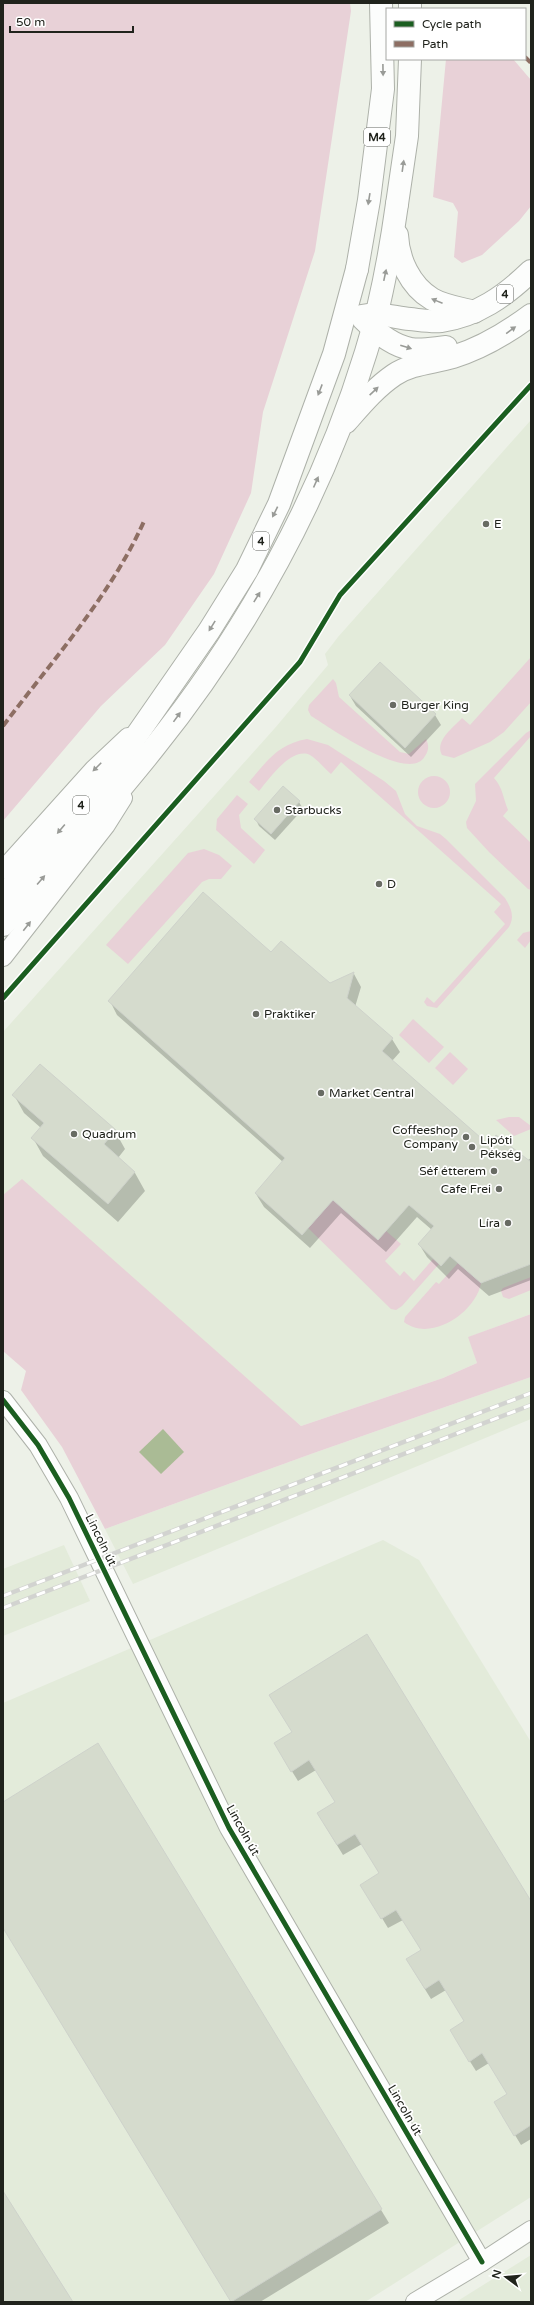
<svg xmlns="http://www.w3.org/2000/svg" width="534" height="2305" viewBox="0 0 534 2305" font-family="'Varela Round',sans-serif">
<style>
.built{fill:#e3ebda}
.green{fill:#e8d1d7}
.water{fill:#aabb95}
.shadow{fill:#0003}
.building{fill:#d5dbcd;stroke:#ced2cb}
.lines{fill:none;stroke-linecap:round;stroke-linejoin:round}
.minor-casing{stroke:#adb1a9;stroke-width:20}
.major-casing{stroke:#adb1a9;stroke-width:24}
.highway-casing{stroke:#adb1a9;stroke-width:24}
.minor{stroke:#fcfdfc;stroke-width:18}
.major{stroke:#fcfdfc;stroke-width:22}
.highway{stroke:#fcfdfc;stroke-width:22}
.rail-casing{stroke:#d2d3d0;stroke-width:4.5}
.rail{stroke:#fff;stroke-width:3;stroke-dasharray:9;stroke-linecap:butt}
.quiet{stroke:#8d6e63;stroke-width:4;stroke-dasharray:8 4;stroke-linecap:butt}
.cycleway-casing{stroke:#fff;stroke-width:8}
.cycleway{stroke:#1b5e20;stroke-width:5}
.oneway{fill:#999b97}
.poi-dot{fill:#686b63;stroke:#fff;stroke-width:1.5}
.labels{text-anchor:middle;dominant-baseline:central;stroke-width:3.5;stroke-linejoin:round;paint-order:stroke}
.shield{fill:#fff;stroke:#636560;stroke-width:1}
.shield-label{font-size:11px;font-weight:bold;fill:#20231c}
.poi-label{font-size:12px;fill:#20231c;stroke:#fff;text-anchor:start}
.street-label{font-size:12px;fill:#20231c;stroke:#fff}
</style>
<rect width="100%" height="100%" fill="#edf1e8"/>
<g class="built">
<polygon points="531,420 531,1314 469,1337 477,1363 443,1378 301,1426 210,1347 3,1195 3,1032 275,728 328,665 325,654 338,637"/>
<polygon points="531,1377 531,1419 133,1584 105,1529 311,1454"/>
<polygon points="383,1540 419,1560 531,1742 531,2197 365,2302 3,2302 3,1703"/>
<polygon points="64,1545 90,1601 3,1636 3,1569"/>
<polygon points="531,2255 531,2302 456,2302"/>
</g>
<g class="green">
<polygon points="3,3 350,3 351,11 315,251 263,412 251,493 214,574 165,645 101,706 3,821"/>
<polygon points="446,59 513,59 531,80 531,206 519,221 482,255 462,263 454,257 458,212 453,203 433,197"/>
<path d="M531 657V702L504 732 490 742 454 758 442 755C434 741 454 727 462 718L470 725Z"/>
<path d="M333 679 336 683 339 697 400 752 409 754 426 739C429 745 429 750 425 756 410 785 328 726 311 716L308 710 309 705Z"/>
<path d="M531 730V736L494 778C503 788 503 798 508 810L503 816 531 843V890L528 889 489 852 467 828 466 822 476 801 475 784 526 733Z"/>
<path d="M307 739 328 745 384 781 396 791 405 814 417 826 440 834 446 839 505 898C511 908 515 916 509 927L437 1008 427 1006 424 1002 427 997 434 1003 505 924 494 912 501 904 341 762 331 774C325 769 317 759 310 755 292 746 269 779 259 791L249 782C267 761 278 744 307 739Z"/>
<circle cx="434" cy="792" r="16"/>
<polygon points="237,795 248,804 239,815 241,828 265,850 254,864 216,830 217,819"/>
<polygon points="204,849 219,855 232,866 221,879 209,879 202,882 128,964 106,945 188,853"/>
<polygon points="531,931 531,940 525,948 517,940 523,933"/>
<polygon points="413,1019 444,1047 429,1063 399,1035"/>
<polygon points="450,1052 468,1069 453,1085 435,1068"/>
<polygon points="509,1117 519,1117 531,1126 531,1129 514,1136 496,1120"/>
<polygon points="22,1179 301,1426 443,1378 477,1363 468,1337 531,1314 531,1377 311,1454 105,1529 62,1447 21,1390 26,1371 3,1351 3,1195"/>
<polygon points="333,1200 386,1231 401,1244 385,1261 400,1276 404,1271 414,1281 433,1259 439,1264 402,1306 396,1310 391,1309 308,1228"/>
<path d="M458 1263 481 1283C476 1312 431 1343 404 1322L405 1317 436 1282 439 1284Z"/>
<polygon points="531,1277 531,1290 509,1299 503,1297 501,1291 503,1288"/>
</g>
<polygon class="water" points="163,1429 184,1452 161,1474 139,1452"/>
<g class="shadow">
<polygon points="380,663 435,715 441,725 411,757 356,706 350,696"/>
<polygon points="299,802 303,809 275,840 259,826 256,820"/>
<polygon points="271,954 330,985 354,974 361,987 355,1007 392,1039 400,1052 392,1061 489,1146 528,1160 531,1158 531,1280 489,1296 458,1269 449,1279 427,1257 419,1244 432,1230 417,1217 386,1252 341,1213 310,1248 264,1207 256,1194 283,1162 117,1015 110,1001"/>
<polygon points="14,1095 115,1131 125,1149 118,1158 135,1173 145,1191 118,1222 43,1156 33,1138 41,1128 24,1113"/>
<polygon points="293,1732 531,1903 531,2139 521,2145 501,2112 508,2094 489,2063 476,2071 457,2041 465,2022 446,1990 431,1999 413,1970 422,1951 403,1920 388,1928 368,1895 380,1874 362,1844 343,1855 324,1824 336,1803 316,1770 298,1781 275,1744"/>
<polygon points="98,1745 389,2223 260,2302 232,2302 3,1927 3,1803"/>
</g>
<g class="building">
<polygon points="380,662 436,714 405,748 349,695"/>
<polygon points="283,786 300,801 271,834 254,819"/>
<polygon points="203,892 271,952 281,941 330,983 354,972 347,998 393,1038 382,1051 489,1145 496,1135 531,1162 531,1264 481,1283 450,1256 441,1266 418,1244 434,1226 409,1205 378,1240 333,1200 302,1235 255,1193 285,1158 108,1001"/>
<polygon points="40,1064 116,1130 104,1144 135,1172 108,1204 31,1138 44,1123 12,1095"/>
<polygon points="367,1634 531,1901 531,2125 514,2136 494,2102 507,2094 482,2053 469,2062 450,2030 464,2021 439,1980 425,1989 406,1959 421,1950 396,1910 381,1919 360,1885 379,1873 355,1834 337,1845 317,1813 335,1802 309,1760 291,1772 274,1743 292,1732 269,1695"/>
<polygon points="98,1743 382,2209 231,2302 3,1928 3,1802"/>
<polygon points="3,2191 73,2302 3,2302"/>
</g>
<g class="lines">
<g class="minor-casing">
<g id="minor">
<polyline points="3,870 94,769 128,737"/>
<polyline points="3,957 106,825 123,798"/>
<polyline points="3,1400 38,1445 69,1498 229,1828 482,2262"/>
<polyline points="415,2302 482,2262 531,2230"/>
</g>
</g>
<g class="major-casing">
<g id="major">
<path d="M397 235C398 259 410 286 432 299 444 306 460 308 474 312"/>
<path d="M362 316C380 312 392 317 410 319 420 320 431 322 441 321 477 316 505 296 531 271"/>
<path d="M363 319C376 332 393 346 411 349 421 351 435 348 446 347"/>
<path d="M346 422C361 405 375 388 394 375 412 363 433 363 453 357 482 348 507 333 531 315"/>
<polyline points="3,897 116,765 209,631 247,570 279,504 334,354 357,269"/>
<path d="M3 925C54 867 105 809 153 749 247 632 322 496 366 352 381 304 390 254 397 204"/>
</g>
</g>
<g class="highway-casing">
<g id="highway">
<polyline points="410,3 410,9"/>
<polyline points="397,204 407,136 410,59"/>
<polyline points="357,269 369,200 383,89 381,3"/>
</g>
</g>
<use href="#minor" class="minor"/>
<use href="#major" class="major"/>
<use href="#highway" class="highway"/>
<g class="rail-casing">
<g id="rail">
<polyline points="3,1596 531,1393"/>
<polyline points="3,1608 531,1405"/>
</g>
</g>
<use href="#rail" class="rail"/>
<g class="quiet">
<polyline points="525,57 531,63"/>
<path d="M3 726C52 661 112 594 145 519"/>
</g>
<g class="cycleway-casing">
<g id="cycleway">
<polyline points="3,998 300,662 340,595 531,385"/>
<polyline points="3,1400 38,1445 69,1498 229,1828 482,2262"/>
</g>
</g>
<use href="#cycleway" class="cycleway"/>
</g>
<defs><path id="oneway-solid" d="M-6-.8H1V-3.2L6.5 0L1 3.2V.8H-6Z"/></defs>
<g class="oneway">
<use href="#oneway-solid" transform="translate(383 70) rotate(89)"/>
<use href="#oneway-solid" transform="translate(403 166) rotate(-82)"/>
<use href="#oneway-solid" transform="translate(369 199) rotate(99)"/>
<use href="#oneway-solid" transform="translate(385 275) rotate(-78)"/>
<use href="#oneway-solid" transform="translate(437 301) rotate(-158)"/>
<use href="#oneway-solid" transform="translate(511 330) rotate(-36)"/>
<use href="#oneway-solid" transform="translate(406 347) rotate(17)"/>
<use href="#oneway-solid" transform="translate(320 390) rotate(111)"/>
<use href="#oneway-solid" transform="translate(374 391) rotate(-43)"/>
<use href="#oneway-solid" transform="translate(316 482) rotate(-66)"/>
<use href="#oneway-solid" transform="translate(275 512) rotate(116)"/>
<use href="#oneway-solid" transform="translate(257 597) rotate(-58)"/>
<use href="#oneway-solid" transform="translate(212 626) rotate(122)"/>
<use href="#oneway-solid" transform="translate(177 717) rotate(-54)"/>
<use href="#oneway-solid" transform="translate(97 767) rotate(135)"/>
<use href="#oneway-solid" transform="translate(61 829) rotate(130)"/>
<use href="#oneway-solid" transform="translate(41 880) rotate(-49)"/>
<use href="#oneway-solid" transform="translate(27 926) rotate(-52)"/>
</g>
<g class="poi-dot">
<circle cx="486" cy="524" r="4"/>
<circle cx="393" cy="705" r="4"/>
<circle cx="277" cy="810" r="4"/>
<circle cx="379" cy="884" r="4"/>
<circle cx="256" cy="1014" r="4"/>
<circle cx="321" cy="1093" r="4"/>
<circle cx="74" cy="1134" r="4"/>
<circle cx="466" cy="1137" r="4"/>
<circle cx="472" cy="1147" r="4"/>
<circle cx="494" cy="1171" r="4"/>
<circle cx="499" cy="1189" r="4"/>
<circle cx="508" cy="1223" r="4"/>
</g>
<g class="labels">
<g class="shield">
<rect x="364" y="128" width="26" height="18" rx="3"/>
<rect x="497" y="285" width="16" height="18" rx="3"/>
<rect x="253" y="532" width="16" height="18" rx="3"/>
<rect x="73" y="796" width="16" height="18" rx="3"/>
</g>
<g class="shield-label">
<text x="377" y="137">M4</text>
<text x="505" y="294">4</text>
<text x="261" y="541">4</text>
<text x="81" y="805">4</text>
</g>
<g class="poi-label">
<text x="494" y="524">E</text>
<text x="401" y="705">Burger King</text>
<text x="285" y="810">Starbucks</text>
<text x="387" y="884">D</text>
<text x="264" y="1014">Praktiker</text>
<text x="329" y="1093">Market Central</text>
<text x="458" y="1130" text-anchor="end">Coffeeshop<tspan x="458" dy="14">Company</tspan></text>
<text x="82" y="1134">Quadrum</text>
<text x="480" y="1140">Lipóti<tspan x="480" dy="14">Pékség</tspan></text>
<text x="486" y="1171" text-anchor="end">Séf étterem</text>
<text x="491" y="1189" text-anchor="end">Cafe Frei</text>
<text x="500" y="1223" text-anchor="end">Líra</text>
</g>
<g class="street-label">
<text transform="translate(101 1540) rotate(64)">Lincoln út</text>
<text transform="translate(243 1830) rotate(61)">Lincoln út</text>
<text transform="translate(405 2110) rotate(60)">Lincoln út</text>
</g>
</g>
<rect width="534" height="2305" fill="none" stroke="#20231c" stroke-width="8"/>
<rect x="386" y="8" width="140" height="52" fill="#ffffff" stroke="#a6a7a4"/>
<rect x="394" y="21" width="20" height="6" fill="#1b5e20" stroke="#a6a7a4"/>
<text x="422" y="28" font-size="12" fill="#20231c">Cycle path</text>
<rect x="394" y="41" width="20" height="6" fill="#8d6e63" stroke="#a6a7a4"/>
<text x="422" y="48" font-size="12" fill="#20231c">Path</text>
<g transform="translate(506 2277) rotate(286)" stroke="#ffffff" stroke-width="3" paint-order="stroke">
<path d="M0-3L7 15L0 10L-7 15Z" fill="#20231c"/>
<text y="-6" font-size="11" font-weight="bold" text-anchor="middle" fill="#20231c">N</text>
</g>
<path d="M10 26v6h123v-6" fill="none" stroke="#20231c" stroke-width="2"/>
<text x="16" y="26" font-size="12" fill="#20231c" stroke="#ffffff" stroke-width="3" paint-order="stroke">50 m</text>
</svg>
